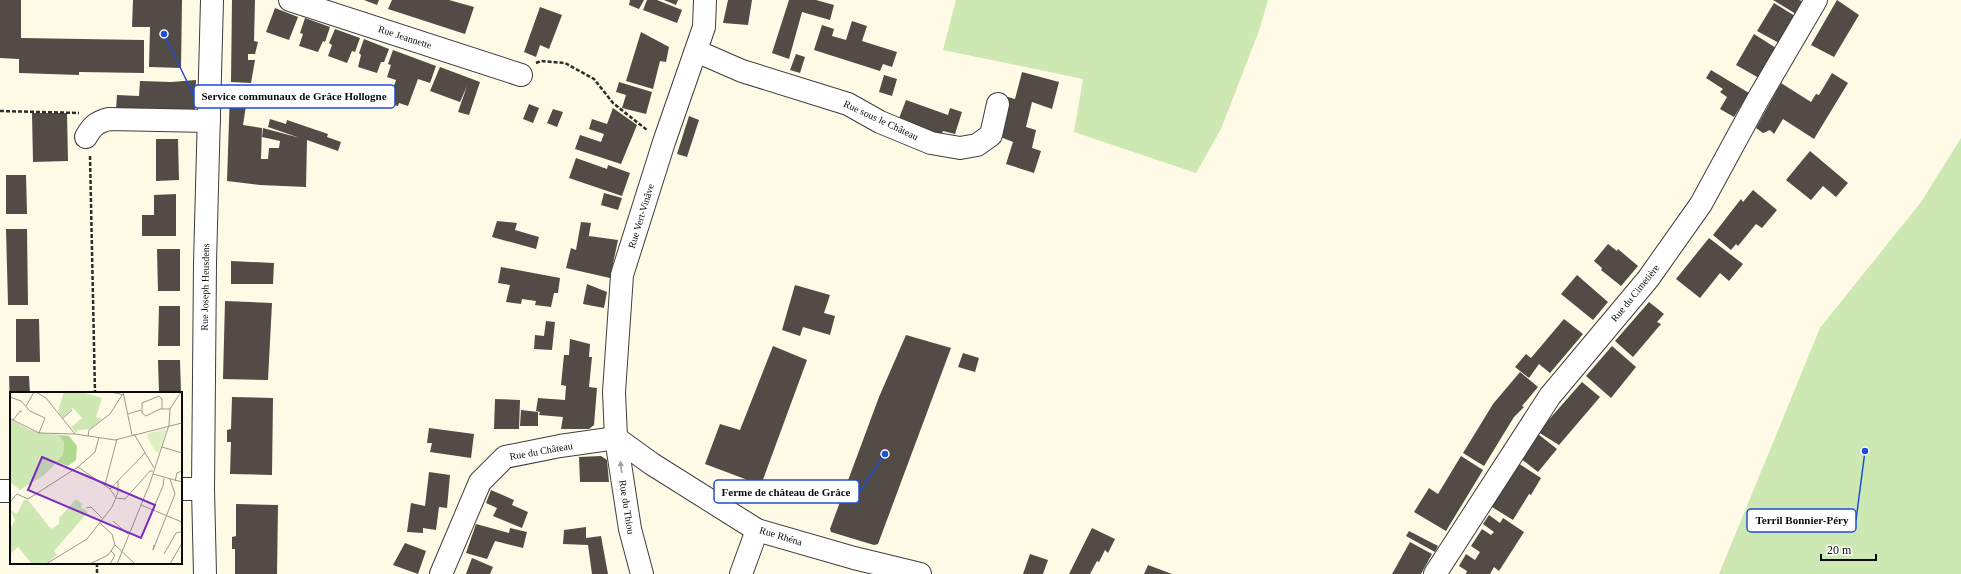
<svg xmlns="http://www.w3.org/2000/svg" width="1961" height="574" viewBox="0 0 1961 574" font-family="Georgia,serif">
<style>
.green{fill:#cde8b2}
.building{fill:#524b46}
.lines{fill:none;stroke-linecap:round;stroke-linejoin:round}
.minor-casing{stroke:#3d3d3d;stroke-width:24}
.path{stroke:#2c2c2c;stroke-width:2.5;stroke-dasharray:4 2;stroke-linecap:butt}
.minor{stroke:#fff;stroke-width:22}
.oneway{fill:#9d9d9d}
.labels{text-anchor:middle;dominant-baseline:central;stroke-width:4;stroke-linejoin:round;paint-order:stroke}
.street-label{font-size:10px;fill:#0a0a0a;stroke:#fff}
.inset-road{fill:none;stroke:#9d9a8e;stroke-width:1}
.view{fill:#7b2cbf;fill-opacity:0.15;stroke:#7b2cbf;stroke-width:2}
.inset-edge{fill:none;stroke:#0a0a0a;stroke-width:2}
.leader{fill:none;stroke:#1d4ed8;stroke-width:1.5}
.callout-dot{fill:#1d4ed8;stroke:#fff;stroke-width:1.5}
.callout{fill:#fff;stroke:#1d4ed8;stroke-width:1.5}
.callout-label{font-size:11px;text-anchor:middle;font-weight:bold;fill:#0a0a0a}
</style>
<rect width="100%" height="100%" fill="#fffae6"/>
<g class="green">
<polygon points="956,0 1268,0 1259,31 1221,129 1196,173 1074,132 1083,79 943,50"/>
<polygon points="1961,138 1961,574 1719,574 1820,328 1921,202"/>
</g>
<g class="building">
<polygon points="0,0 21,0 21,38 144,40 144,73 79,72 79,75 19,73 19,59 0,58"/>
<polygon points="133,0 182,0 181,68 149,67 150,27 132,27"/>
<polygon points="232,0 255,0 254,41 258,42 255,54 248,54 248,60 255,60 251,83 231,82"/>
<polygon points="364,0 379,0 377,5"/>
<polygon points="392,0 449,0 474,7 465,34 388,9"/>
<polygon points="630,0 644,0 639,9 629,5"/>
<polygon points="647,0 657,0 682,10 677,23 643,10"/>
<polygon points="664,0 678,0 676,5"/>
<polygon points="728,0 752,0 748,25 723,23"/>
<polygon points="789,0 816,0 834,5 830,20 802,12 789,59 772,53"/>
<polygon points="1773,0 1799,0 1802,1 1796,14"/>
<polygon points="1837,0 1859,15 1834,57 1811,45"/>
<polygon points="1774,3 1795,16 1779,43 1757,31"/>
<polygon points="540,7 562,15 549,49 540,45 536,57 524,52"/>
<polygon points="275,8 298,17 289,40 266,32"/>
<polygon points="305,18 330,27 325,42 323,41 318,52 299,46 303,34 300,33"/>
<polygon points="852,21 867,26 862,41 897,52 892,67 883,64 880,71 814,50 822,25 834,29 832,36 846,40"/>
<polygon points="335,29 360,38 355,52 352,51 347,63 328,56 332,45 329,43"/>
<polygon points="641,32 669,47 666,62 660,61 653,89 626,81"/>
<polygon points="1754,34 1776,48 1759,78 1736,65"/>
<polygon points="364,39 389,49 384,62 381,62 377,73 358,67 361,55 359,53"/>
<polygon points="393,50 436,66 430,83 418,79 408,106 399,103 398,106 388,103 396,80 387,77 391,65 388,64"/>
<polygon points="796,54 805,57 800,73 790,70"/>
<polygon points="440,67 480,82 469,115 458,112 467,86 460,102 430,91"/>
<polygon points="1711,70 1749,93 1734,117 1720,109 1727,97 1720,92 1723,89 1706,78"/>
<polygon points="1022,72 1059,82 1052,109 1032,102 1026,127 1036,130 1032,148 1041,151 1034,173 1006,164 1013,142 998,136 1008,97 1015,99"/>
<polygon points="1832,73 1848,83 1814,139 1783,119 1774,134 1770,130 1763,133 1756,128 1781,83 1811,102 1816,94 1819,95"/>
<polygon points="884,75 897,79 892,96 879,92"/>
<polygon points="196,80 195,111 116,110 117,95 139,96 140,81 171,82"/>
<polygon points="619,82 652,92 646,114 622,108 626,95 616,92"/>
<polygon points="230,92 248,93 243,125 262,128 261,159 268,159 269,148 279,148 280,141 262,137 263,128 300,138 268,127 270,119 286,124 287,120 328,134 327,137 341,142 338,151 307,140 306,187 260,185 227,181"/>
<polygon points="906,100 948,115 950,108 962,112 955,134 943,131 941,136 898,121"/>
<polygon points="529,104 539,108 533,123 523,119"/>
<polygon points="613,108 637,125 621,164 575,149 580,135 601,142 604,134 589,129 592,119 607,124"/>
<polygon points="553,109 563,112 557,127 547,123"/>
<polygon points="32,113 67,113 68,161 33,162"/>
<polygon points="689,116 699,120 687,157 677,154"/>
<polygon points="156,139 178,139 179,180 156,181"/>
<polygon points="1810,151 1848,183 1836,197 1823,186 1811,200 1786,180"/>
<polygon points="576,158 607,169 608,165 630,173 622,196 569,178"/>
<polygon points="6,175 26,175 27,214 6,214"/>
<polygon points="1753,190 1777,210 1762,228 1756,224 1738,246 1736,244 1731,250 1713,235 1741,199 1743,202"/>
<polygon points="604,193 622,198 618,210 601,205"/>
<polygon points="176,194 176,236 142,236 142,215 154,215 154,195"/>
<polygon points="497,221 517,223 515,230 539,237 536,249 492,237"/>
<polygon points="581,222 591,223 588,241 589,236 618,240 610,278 566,268 571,248 576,250"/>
<polygon points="6,229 27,229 28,305 8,305"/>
<polygon points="1709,238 1743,264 1729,281 1720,273 1700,298 1676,279"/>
<polygon points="1608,244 1617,251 1618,249 1638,266 1621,286 1601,270 1602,268 1594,261"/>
<polygon points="157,249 180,249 180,291 158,291"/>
<polygon points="231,261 274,263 273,284 231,284"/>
<polygon points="501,267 560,278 558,293 554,293 551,307 535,305 536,301 522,299 521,304 506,302 510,285 498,283"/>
<polygon points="1577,275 1608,302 1593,320 1561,294"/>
<polygon points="587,284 607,292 604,308 583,304"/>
<polygon points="795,285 830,295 824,313 835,316 830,335 803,327 800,336 782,330"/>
<polygon points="225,301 272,303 268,380 223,379"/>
<polygon points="1649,302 1664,314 1657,322 1661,324 1633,357 1615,341"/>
<polygon points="159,306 180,306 180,346 158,346"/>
<polygon points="16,319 39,319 40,362 16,362"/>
<polygon points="1564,319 1583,334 1550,373 1539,364 1529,378 1515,367 1526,354 1531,358"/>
<polygon points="546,321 555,322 552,350 534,349 535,335 544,336"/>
<polygon points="906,335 951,348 878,544 874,545 831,532 830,529 879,397"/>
<polygon points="570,339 590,344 589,357 592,357 589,387 597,388 594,425 589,429 561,429 563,417 539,415 540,412 536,411 538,398 565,400 566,386 561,385 564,355 569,355"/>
<polygon points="773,346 807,360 761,485 705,464 720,424 740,430"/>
<polygon points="1612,346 1636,367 1611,398 1586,376"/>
<polygon points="963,353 979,358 975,372 958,367"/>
<polygon points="158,360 180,360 181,393 159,393"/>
<polygon points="1520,372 1538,387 1522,406 1524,407 1514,417 1484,466 1463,453 1493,404"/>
<polygon points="9,376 29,376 30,393 11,393 11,436"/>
<polygon points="1582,382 1600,397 1559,445 1538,432"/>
<polygon points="232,397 273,398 272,475 230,474 231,442 227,442 227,430 231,429"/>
<polygon points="495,399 520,400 519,429 494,429"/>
<polygon points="521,410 538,412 538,426 520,426"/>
<polygon points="429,428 474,434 471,458 430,452 432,443 427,443"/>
<polygon points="1538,434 1557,449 1538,472 1520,458"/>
<polygon points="601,456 607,460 609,482 580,482 579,457"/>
<polygon points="1461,456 1483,470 1446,531 1414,512 1429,488 1438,494"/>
<polygon points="1518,463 1541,478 1531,495 1529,494 1513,520 1492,507"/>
<polygon points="429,472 450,475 447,508 439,507 436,530 423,528 423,533 407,532 411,503 425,506"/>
<polygon points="491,490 514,500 512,505 528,512 522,528 493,516 497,508 486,503"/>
<polygon points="236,504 278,505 277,574 235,574 235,549 232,549 232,537 236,536"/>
<polygon points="1489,515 1500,523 1503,518 1524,532 1499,571 1494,567 1490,574 1466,574 1467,571 1459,566 1466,554 1475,560 1480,552 1471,546 1482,529 1491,535 1494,532 1483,524"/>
<polygon points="476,524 509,533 510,528 527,532 523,548 495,541 487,559 466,553"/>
<polygon points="586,527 586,538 601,536 608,574 592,574 588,545 563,544 564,530"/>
<polygon points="1092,528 1115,539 1108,553 1105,550 1099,562 1097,561 1090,574 1069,574"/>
<polygon points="1409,531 1438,546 1435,552 1406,536"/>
<polygon points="1410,542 1432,554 1421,574 1392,574"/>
<polygon points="405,543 426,551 418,574 393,565"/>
<polygon points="1030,554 1048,560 1043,574 1023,574"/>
<polygon points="472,558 493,567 490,574 466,574"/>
<polygon points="1148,565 1172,574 1144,574"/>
</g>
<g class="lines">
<g class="minor-casing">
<g id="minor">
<polyline points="290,0 521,75"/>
<polyline points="696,51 742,71 848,104 880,122 931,143 960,148 977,145 991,135 998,104"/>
<path d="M86 137C92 126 97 122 109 119L209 121"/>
<polyline points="616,438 652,464 757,530 854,558 920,574"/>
<polyline points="181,489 203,489"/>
<polyline points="0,491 11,491"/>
<polyline points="205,574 203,489 205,263 212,0"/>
<polyline points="441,574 480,482 505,457 560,446 616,438"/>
<polyline points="642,574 630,529 616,438 614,392 622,275 664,142 704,27 705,0"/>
<polyline points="741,574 757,530"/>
<polyline points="1435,574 1550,396 1648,279 1701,204 1757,101 1816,0"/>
</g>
</g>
<g class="path">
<polyline points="536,63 541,61 565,63 594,79 613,103 647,130"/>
<polyline points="0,111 79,113"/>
<polyline points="90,156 95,393"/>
<polyline points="97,563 97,574"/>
</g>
<use href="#minor" class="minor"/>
</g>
<defs><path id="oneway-solid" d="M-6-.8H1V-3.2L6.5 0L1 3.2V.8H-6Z"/></defs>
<use class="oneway" href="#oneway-solid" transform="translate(621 467) rotate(-98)"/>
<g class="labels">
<g class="street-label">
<text transform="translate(405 37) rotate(18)">Rue Jeannette</text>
<text transform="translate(881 120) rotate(25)">Rue sous le Château</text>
<text transform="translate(641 216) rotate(-73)">Rue Vert-Vinâve</text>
<text transform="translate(205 287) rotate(-89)">Rue Joseph Heusdens</text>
<text transform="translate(1635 293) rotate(-51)">Rue du Cimetière</text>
<text transform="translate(541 451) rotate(-10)">Rue du Château</text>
<text transform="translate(627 507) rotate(81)">Rue du Thiou</text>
<text transform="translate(781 536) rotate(17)">Rue Rhéna</text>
</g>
</g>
<g transform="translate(10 392)">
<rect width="172" height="172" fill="#fffae6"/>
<path d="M54 0H72L92 6 86 25 92 27 80 37 68 38 66 41 61 35 72 26 63 16 52 26 48 19ZM0 27 20 38 49 44 54 50 53 62 47 70 34 83 10 98 0 90ZM66 107 72 112 71 115 78 120 44 159 47 163 36 172H22L8 155 0 162V137L5 128 0 118 7 122 14 108H18L41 137 49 132V126Z" fill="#cde8b2"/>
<path d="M41 42 59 44 67 54 66 68 58 74 47 70 53 62 54 50 49 44Z" fill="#b1d891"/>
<path d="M154 37 156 38 149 61 145 59 137 45 139 41Z" fill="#dfefc4"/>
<path class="inset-road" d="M26 0 36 6 65 42M101 0 114 3M113 0 122 43M149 4 152 7V17M0 5 11 9 20 19 35 26 29 41M132 11 149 4M132 11V21L136 24M16 14 24 0M118 22 131 18M136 24 150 17H160M1 27 29 41 65 42 105 48 172 31M52 27 62 18M3 28 10 19 12 20M124 42 144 76M78 44 79 38 100 22 112 3M152 55 172 61M68 75 100 97 106 106M143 82 172 90M165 89 167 81 172 79M95 93 107 47M100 97 135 61M106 106 115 107 140 79H143M0 110 7 102 18 107 68 75 85 60 89 45M131 113 172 130M76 116 81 115 92 126M103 129 118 142M90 131 102 142 105 153M134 138 153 94 154 86M105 153 125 172M144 153 143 158 165 102 160 87M154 162 166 141 171 140M36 172 77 147 102 115 108 100V89M80 172 98 163 105 153M100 172 105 163 101 159M107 172 140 91 159 33 160 17 171 0M160 172 172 151V134"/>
<path class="view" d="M32 65 145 113 131 146 18 98Z"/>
<rect width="172" height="172" class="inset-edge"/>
</g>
<path class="leader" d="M164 34L194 96M885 454L859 492M1865 451L1856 520"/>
<g class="callout-dot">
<circle cx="164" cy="34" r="4"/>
<circle cx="885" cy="454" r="4"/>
<circle cx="1865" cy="451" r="4"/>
</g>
<g class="callout">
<rect x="194" y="85" width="201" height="23" rx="4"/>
<rect x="714" y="480" width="145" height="23" rx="4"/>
<rect x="1747" y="509" width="109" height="23" rx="4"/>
</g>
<g class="callout-label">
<text x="294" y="100">Service communaux de Grâce Hollogne</text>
<text x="786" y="496">Ferme de château de Grâce</text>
<text x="1802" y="524">Terril Bonnier-Péry</text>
</g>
<path d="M1821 554v6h55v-6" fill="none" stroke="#0a0a0a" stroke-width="2"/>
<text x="1827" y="554" font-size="12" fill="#0a0a0a" stroke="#ffffff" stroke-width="3" paint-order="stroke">20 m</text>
</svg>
